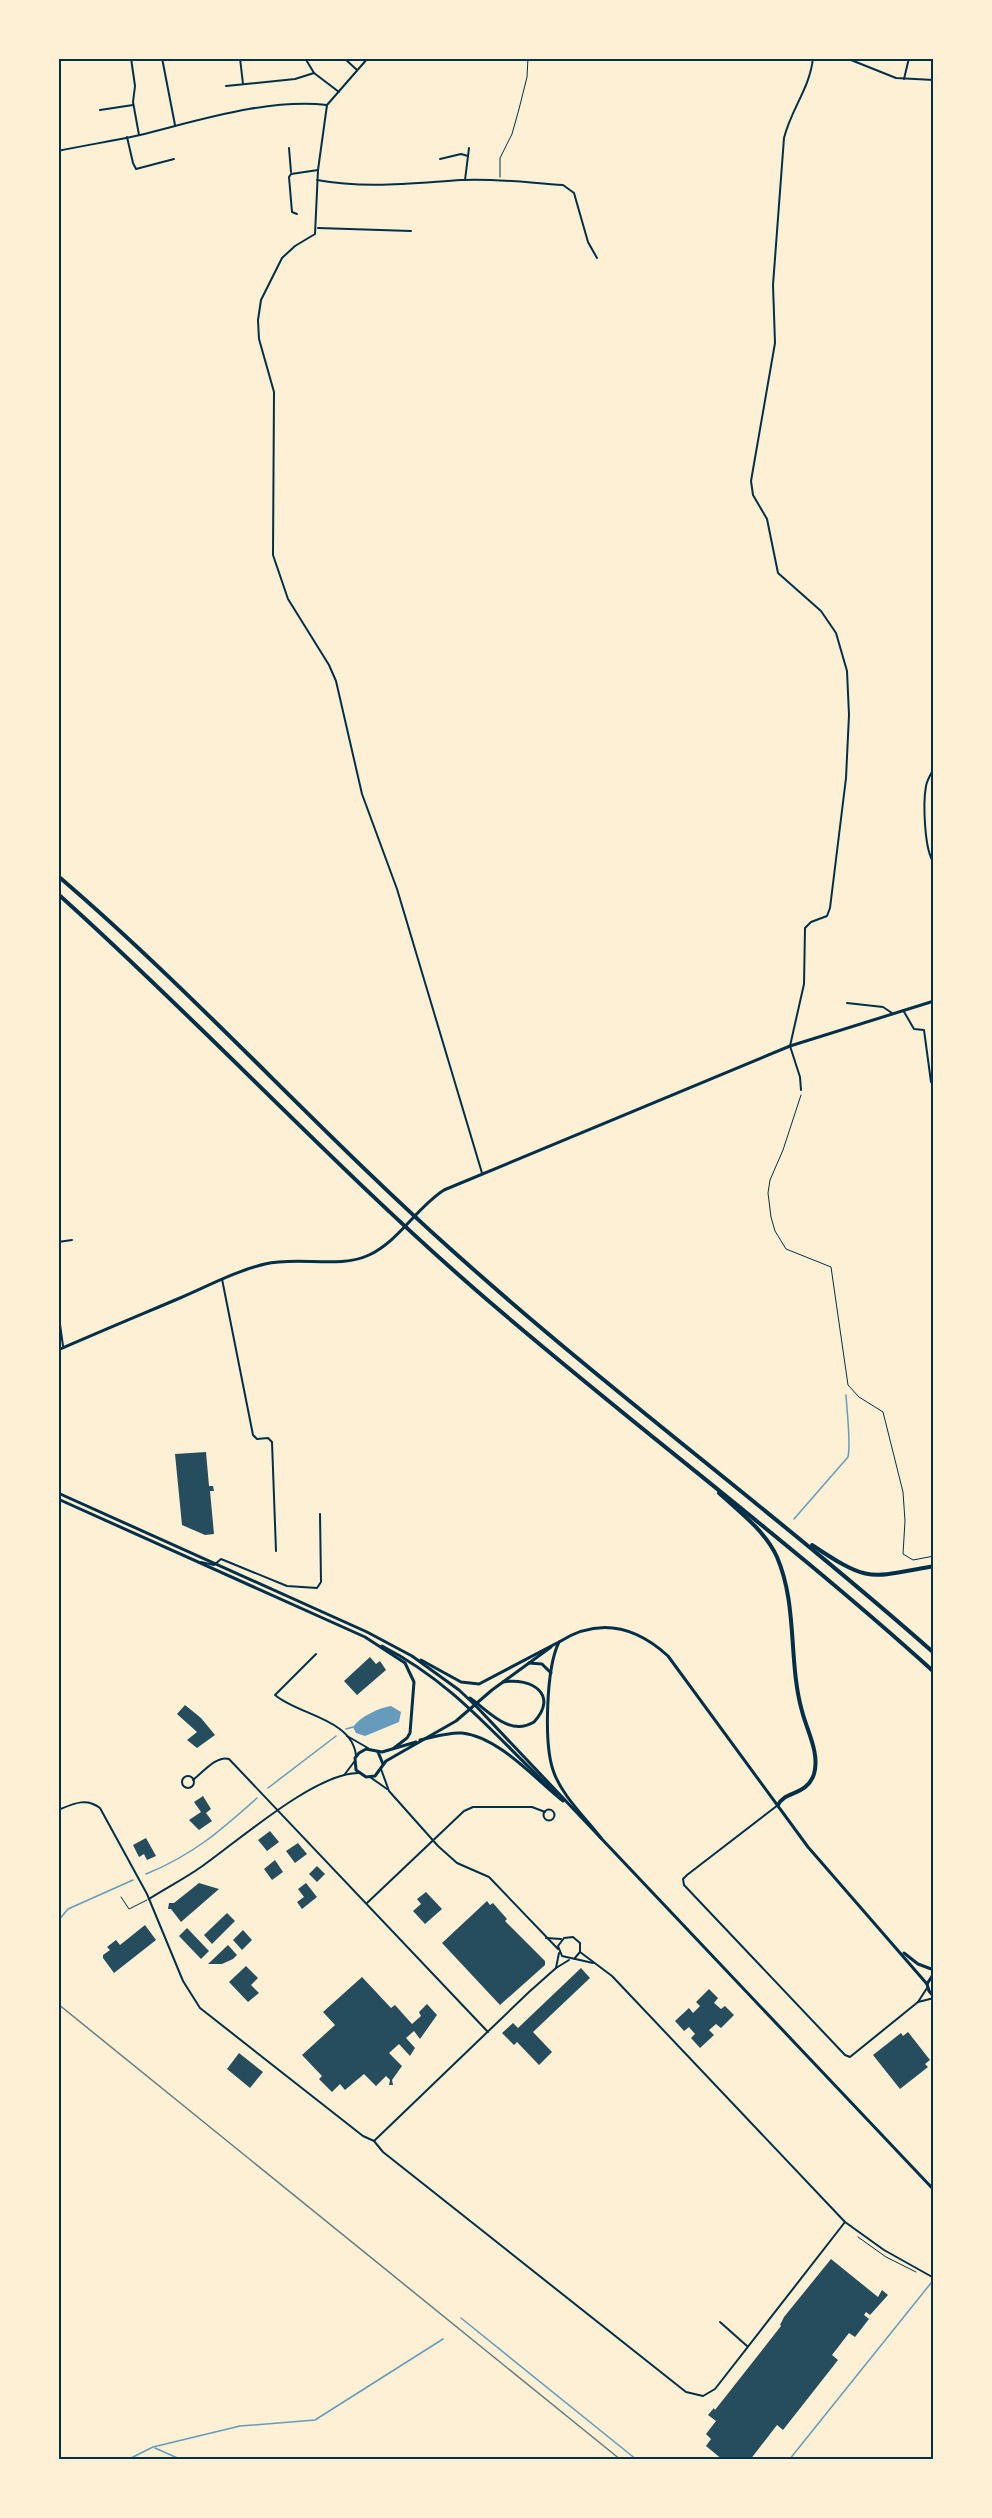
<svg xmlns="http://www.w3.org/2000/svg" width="992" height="2518" viewBox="0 0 992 2518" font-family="'Roboto Serif',serif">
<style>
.water{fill:#669bbc}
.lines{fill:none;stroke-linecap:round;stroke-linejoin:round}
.stream{stroke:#669bbc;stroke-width:1.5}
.building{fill:#264d5e}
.path{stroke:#003049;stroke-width:1}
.service{stroke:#003049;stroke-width:1}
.minor{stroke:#003049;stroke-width:2}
.tertiary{stroke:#003049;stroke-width:3}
.secondary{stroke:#003049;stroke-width:3}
.primary{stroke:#003049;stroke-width:3}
.motorway{stroke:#003049;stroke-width:4}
.rail{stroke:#657d81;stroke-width:1.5}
.neatline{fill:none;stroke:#003049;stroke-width:2}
</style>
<rect width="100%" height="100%" fill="#fdf0d5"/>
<path class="water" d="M391 1706 401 1712 399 1722 365 1736 356 1733 353 1727C361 1716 379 1708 391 1706Z"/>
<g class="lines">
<g class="stream">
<path d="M794 1519 848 1457C851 1442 847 1413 846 1395"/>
<polyline points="346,1729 353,1727"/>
<polyline points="268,1788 336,1736"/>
<path d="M146 1874C193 1855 220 1831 257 1798"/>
<polyline points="58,1921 68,1909 133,1880"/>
<polyline points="461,2318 637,2460"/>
<polyline points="155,2448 182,2460"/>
<polyline points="127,2460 153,2447 240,2426 315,2420 443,2339"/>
<polyline points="789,2460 931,2283"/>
</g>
</g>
<g class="building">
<polygon points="206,1452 209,1486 213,1486 214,1491 210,1491 214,1534 205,1535 182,1525 175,1454"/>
<polygon points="370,1657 376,1664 380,1661 386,1670 357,1695 344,1681"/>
<polygon points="185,1705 201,1718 215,1735 197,1748 187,1740 197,1732 177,1714"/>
<polygon points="203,1796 211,1809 206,1813 212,1821 199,1830 189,1820 201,1812 194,1802"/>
<polygon points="270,1831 279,1842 267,1851 258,1840"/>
<polygon points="146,1838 156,1856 147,1860 144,1854 139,1857 133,1845"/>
<polygon points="298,1843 307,1854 295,1863 286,1851"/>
<polygon points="275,1860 283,1872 272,1880 264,1869"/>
<polygon points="317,1866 325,1874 317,1882 309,1874"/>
<polygon points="199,1883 219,1889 181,1922 171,1909 168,1909 169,1903 174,1903"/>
<polygon points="306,1883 317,1897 302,1909 297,1902 304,1897 298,1889"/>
<polygon points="426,1892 442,1909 425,1924 413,1911 421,1904 417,1899"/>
<polygon points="487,1901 490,1905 493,1903 507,1919 505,1921 545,1961 545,1965 500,2005 442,1943"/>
<polygon points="227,1913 235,1921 212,1944 204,1935"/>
<polygon points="145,1925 156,1940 114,1973 103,1958 103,1955 110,1950 107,1947 116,1940 120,1945"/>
<polygon points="187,1928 209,1951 201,1959 179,1936"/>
<polygon points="243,1930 252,1940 242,1950 233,1940"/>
<polygon points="228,1945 237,1955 233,1959 222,1964 208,1964"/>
<polygon points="246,1966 258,1978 251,1985 259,1993 248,2002 229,1982"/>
<polygon points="581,1968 590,1978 533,2032 552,2052 539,2065 517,2042 514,2045 502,2033 513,2023 518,2028"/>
<polygon points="362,1977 391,2008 395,2005 412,2024 421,2016 419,2012 427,2004 437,2015 420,2039 414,2031 406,2038 415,2048 410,2056 399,2044 389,2053 402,2066 392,2080 393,2085 389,2085 390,2080 386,2076 376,2086 364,2074 345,2090 340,2084 332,2092 319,2079 322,2076 302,2055 335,2025 323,2012"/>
<polygon points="709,1989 718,1998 714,2003 721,2009 725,2006 734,2015 721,2028 716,2024 709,2030 714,2035 700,2048 691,2038 695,2034 689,2027 684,2031 675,2021 689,2008 693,2013 700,2006 696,2002"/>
<polygon points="908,2032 930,2060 925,2064 928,2067 900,2089 873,2055 901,2033 903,2036"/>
<polygon points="239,2053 263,2072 250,2088 227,2069"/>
<polygon points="831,2259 878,2297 882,2290 888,2295 870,2315 866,2312 864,2315 869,2319 855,2337 849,2333 832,2355 838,2360 783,2430 777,2425 750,2460 723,2460 706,2446 711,2439 706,2434 716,2421 708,2415 714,2408 715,2410 781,2326 780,2325 784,2317"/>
</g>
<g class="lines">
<g class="path">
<polyline points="500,177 500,158 512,134 519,109 527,77 528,58"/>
<polyline points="801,1095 783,1150 770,1180 768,1193 771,1217 775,1231 786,1249 831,1267 848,1385 859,1397 883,1412 903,1492 905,1521 903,1554 913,1560 934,1556"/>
<polyline points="858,2237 886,2257 916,2272"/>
</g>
<polyline class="service" points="121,1897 129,1909 147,1900"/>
<g class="minor">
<polyline points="131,58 135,86 133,102 139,135"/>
<polyline points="162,58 175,125"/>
<polyline points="240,58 243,84"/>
<polyline points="305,58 314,73 339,92"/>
<polyline points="344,58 357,70"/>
<polyline points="846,58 896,78 934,80"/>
<polyline points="121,59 127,58"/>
<polyline points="904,79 909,58"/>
<polyline points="226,86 295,79 314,73"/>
<polyline points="327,105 318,170 315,234 295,246 282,258 261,300 258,320 259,339 274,392 273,555 288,599 329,665 336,681 362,794 397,889 482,1173"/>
<polyline points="327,105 368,58"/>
<polyline points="100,110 133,105"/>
<polyline points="127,137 133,163 136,169 174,159"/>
<polyline points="289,148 291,172"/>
<path d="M58 151C86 145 113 141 140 135 197 121 268 98 327 105"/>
<polyline points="440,159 461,154 468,156"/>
<path d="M317 180C366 189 413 183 461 180 495 178 530 183 563 185L574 193 588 242 597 258"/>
<polyline points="465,180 469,148"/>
<polyline points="297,214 292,212 289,177 291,174 318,170"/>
<polyline points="318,228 411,231"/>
<path d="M934 768C931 774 927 780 926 786 923 802 924 850 934 863"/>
<polyline points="847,1003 883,1007 892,1013"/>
<polyline points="903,1010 914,1029 924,1030 931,1082"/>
<path d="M801 1090 800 1077 790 1046 804 984 805 928 811 922 827 916 830 908 846 778 849 715 847 671 836 633 821 611 778 573 767 519 753 495 751 481 775 343 773 285 784 138C791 109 810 88 813 58"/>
<polyline points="58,1242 72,1240"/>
<polyline points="222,1279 253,1435 257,1439 268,1438 272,1442 276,1551"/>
<polyline points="59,1299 59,1317 63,1346"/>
<polyline points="201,1562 214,1565 221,1559 287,1586 317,1588 321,1582 320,1514"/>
<path d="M316 1654 275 1695C298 1715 353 1719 356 1756"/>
<polyline points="347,1736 368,1748"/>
<polyline points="381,1769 389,1791 438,1846 457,1863 489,1877 558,1949"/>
<polyline points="345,1774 354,1762"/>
<circle cx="188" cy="1782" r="6"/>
<polyline points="370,1777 387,1789"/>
<path d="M193 1780C203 1772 217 1755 229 1759L488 2032"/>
<polyline points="778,1805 687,1875 683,1879 684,1885 845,2055 850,2057 918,2002 927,1988"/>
<circle cx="549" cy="1815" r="5.5"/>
<path d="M58 1810C73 1804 86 1797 100 1808L147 1894 183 1981 200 2008 363 2136 374 2141 383 2152 686 2392 703 2396 715 2389 845 2222"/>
<path d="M149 1899C166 1888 184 1879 201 1867 237 1842 316 1772 359 1773"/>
<polyline points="367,1903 464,1811 473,1807 532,1807 545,1812"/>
<polyline points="546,1938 561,1939"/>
<polyline points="580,1952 612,1976 845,2222 884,2250 934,2278"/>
<polyline points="574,1959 580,1952 580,1943 573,1937 564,1938 558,1946 562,1956 593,1963"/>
<polyline points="556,1968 559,1953"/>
<polyline points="918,2002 934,1998"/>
<polyline points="374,2141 529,1992 556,1968 569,1960"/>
<polyline points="720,2322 747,2346"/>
</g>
<path class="tertiary" d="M58 1350C99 1332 140 1315 180 1298 208 1286 236 1271 265 1264 298 1256 340 1269 369 1255 399 1241 416 1208 444 1190L790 1046 934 1001"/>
<g class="secondary">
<path d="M559 1642C599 1617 635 1626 668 1656L808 1847 927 1984"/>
<polyline points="416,1742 382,1752 366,1749 359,1753 355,1758 356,1770 366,1777 375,1776 386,1761 456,1721 492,1690 551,1647"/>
<polyline points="378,1752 383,1764"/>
<polyline points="904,1953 918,1964 934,1970"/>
</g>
<g class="primary">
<polyline points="58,1493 367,1632 412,1656 459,1690 475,1705 934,2190"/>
<polyline points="58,1499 365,1637 405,1663 414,1682 410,1733 407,1738 394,1748"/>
<path d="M559 1642C546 1668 544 1743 553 1770 561 1795 585 1817 601 1838"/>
<path d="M382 1646C456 1684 497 1739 557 1794"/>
<polyline points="421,1660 461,1682 479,1684 557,1643"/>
<polyline points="529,1663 542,1664 551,1673"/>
<path d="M470 1698C489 1711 509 1737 534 1722 559 1695 532 1677 503 1682"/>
<path d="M420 1740C434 1737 448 1732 462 1733 499 1737 535 1779 563 1801"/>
<polyline points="934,1973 927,1984 929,1991 934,1997"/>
</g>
<g class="motorway">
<path d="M58 876C197 995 319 1132 455 1253 610 1392 778 1515 934 1653"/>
<path d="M58 894C202 1023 332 1165 477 1291 627 1421 787 1539 934 1672"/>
<path d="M719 1493C740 1512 765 1531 777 1557 798 1606 788 1661 802 1711 807 1731 820 1753 814 1774 807 1796 784 1791 778 1805"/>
<path d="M812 1545C869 1583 868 1578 934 1566"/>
</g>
<polyline class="rail" points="58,2004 621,2460"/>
</g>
<rect width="992" height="2518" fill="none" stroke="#fdf0d5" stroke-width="120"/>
<rect x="60" y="60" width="872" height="2398" class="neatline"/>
</svg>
